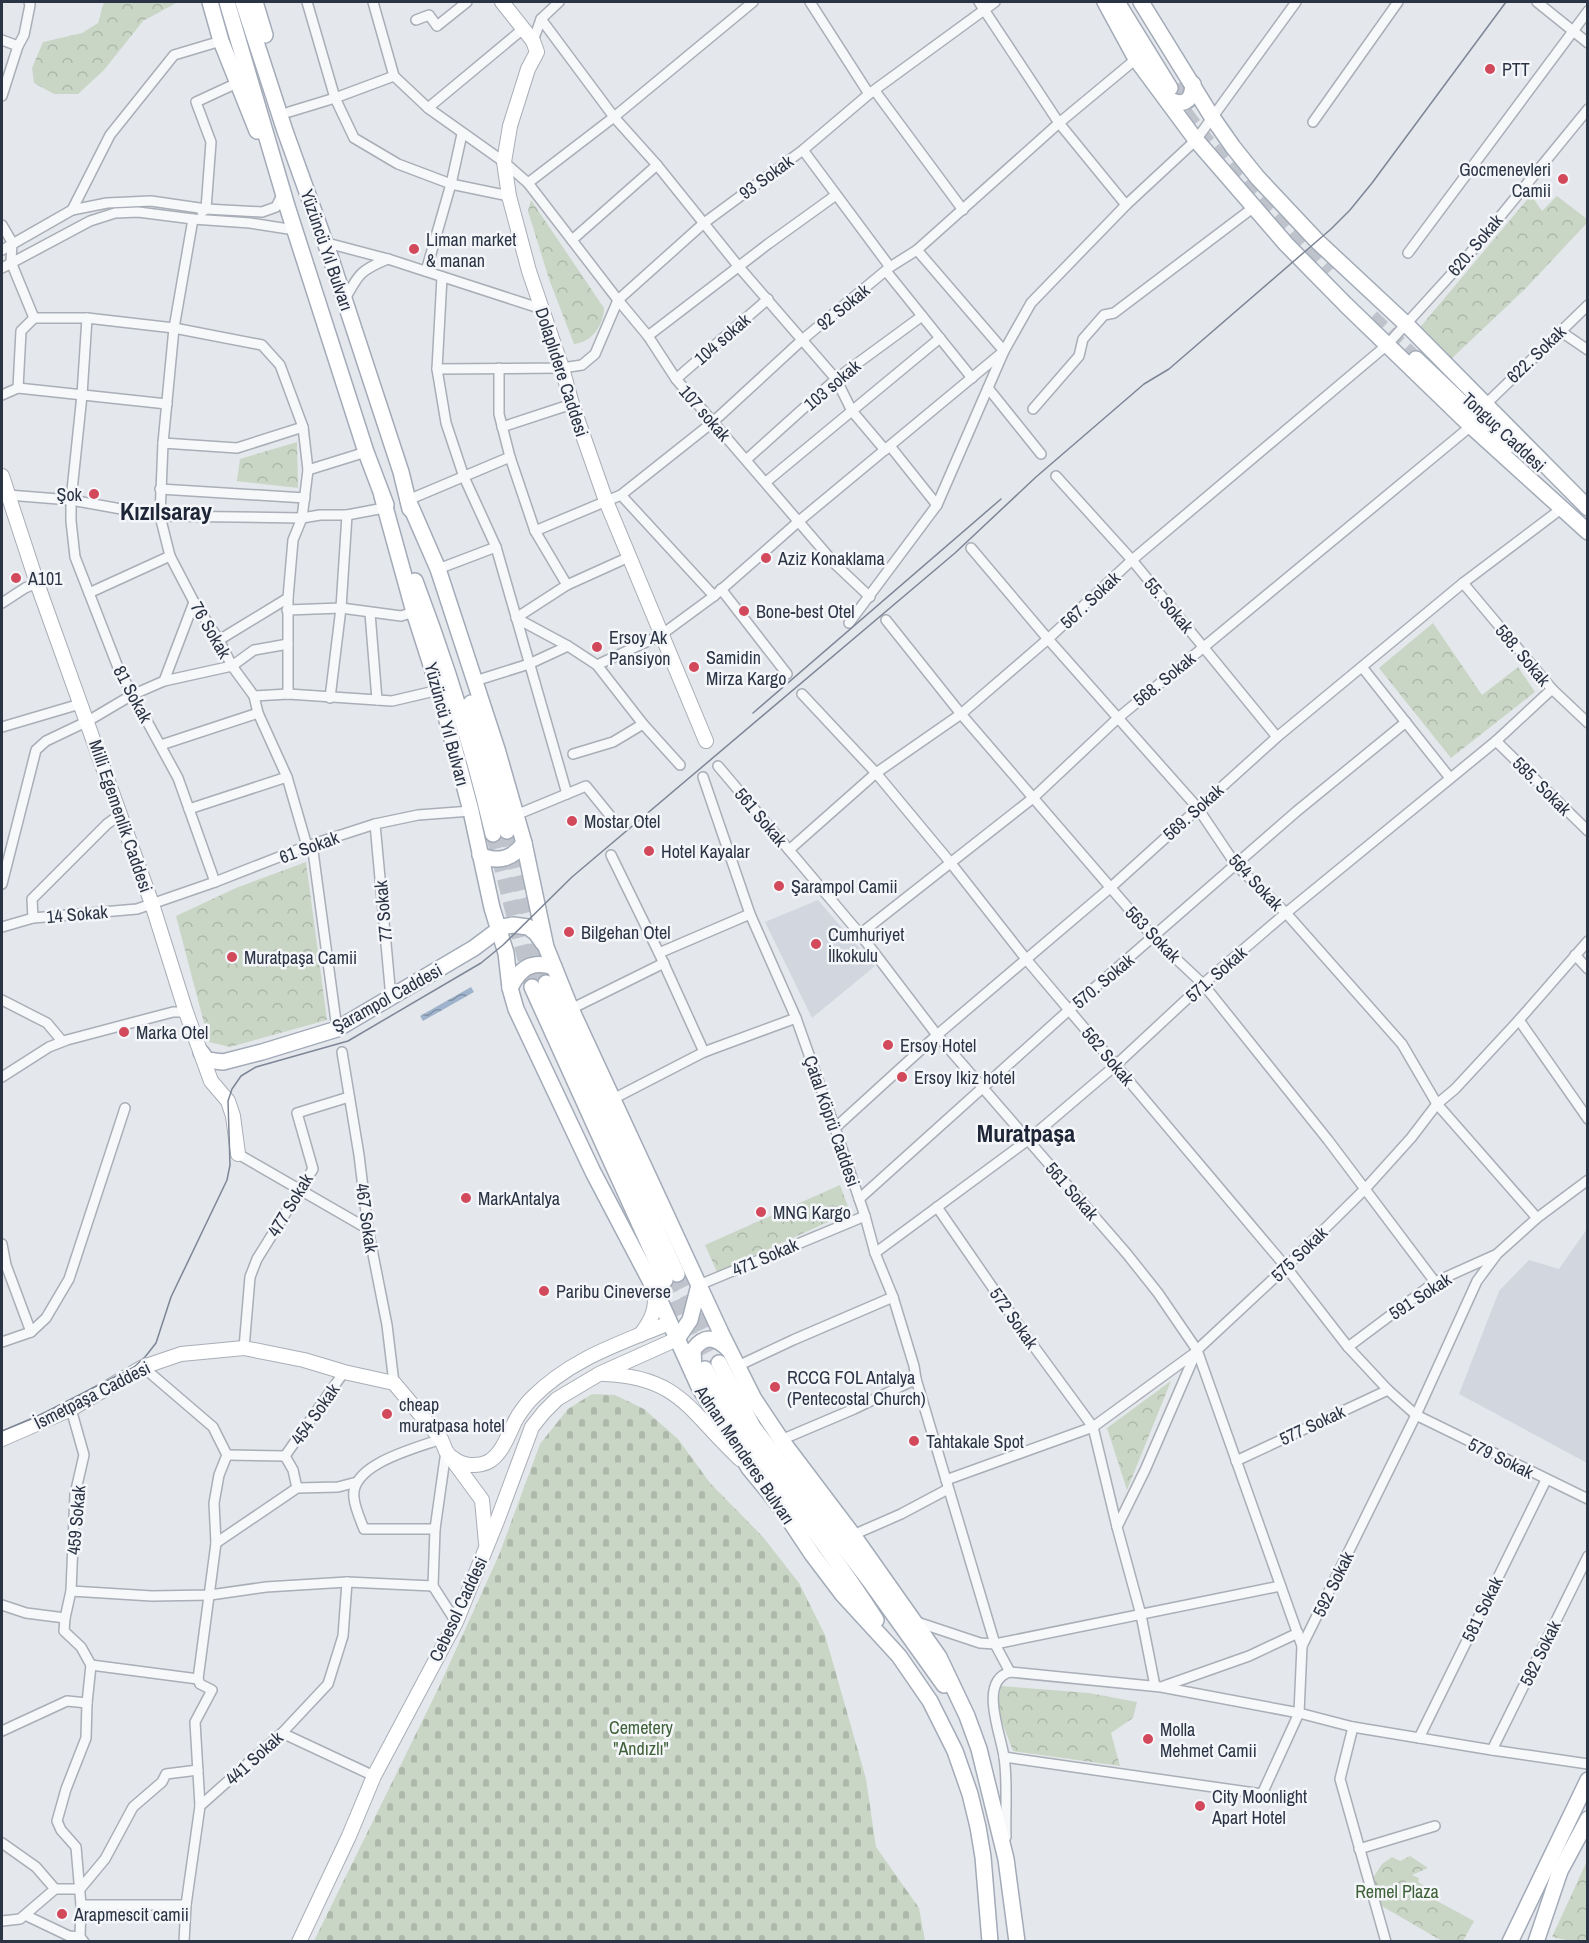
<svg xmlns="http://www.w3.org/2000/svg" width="1589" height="1943" viewBox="0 0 1589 1943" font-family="'Archivo Narrow',sans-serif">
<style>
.built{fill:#d2d6de}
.cemetery{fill:url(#cemetery-stones)}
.park{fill:url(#park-crowns)}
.water{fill:url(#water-waves)}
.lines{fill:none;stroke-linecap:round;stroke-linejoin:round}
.primary-tunnel{stroke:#bfc3cb;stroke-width:15;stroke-dasharray:15 8;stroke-linecap:butt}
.street-casing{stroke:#a9aeb7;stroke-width:12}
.secondary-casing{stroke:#a9aeb7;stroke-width:16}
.primary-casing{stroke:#a3abb8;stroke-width:18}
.street{stroke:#f7f8fa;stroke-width:9}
.secondary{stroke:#fff;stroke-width:14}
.primary{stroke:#fff;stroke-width:15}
.tram{stroke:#7d8696;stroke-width:1.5}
.poi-dot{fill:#d1495b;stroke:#f4f6f9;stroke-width:2}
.labels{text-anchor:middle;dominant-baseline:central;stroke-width:5;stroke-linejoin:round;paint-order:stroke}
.poi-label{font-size:18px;fill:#2b3445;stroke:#f4f6f9;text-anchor:start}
.street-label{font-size:18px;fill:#2b3445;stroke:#f4f6f9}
.park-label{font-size:18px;fill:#3f6138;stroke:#f4f6f9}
.district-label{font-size:24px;font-weight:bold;fill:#1d2536;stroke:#f4f6f9}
</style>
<defs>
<pattern id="cemetery-stones" width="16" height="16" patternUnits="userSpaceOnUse" patternTransform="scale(1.5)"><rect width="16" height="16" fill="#c9d6c5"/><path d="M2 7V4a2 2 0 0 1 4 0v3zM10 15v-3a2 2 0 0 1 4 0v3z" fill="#adb8ab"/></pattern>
<pattern id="park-crowns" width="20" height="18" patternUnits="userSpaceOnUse" patternTransform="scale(1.5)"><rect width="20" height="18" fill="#c9d6c5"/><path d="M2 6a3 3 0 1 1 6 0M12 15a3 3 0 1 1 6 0" fill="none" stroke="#adb8ab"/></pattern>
<pattern id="water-waves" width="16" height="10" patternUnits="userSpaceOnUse" patternTransform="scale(1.5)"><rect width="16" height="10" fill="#9fb4cc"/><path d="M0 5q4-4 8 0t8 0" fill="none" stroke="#8293a7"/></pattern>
</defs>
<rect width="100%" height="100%" fill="#e4e7ec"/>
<g class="built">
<polygon points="818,900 875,966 812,1018 765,922"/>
<polygon points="1587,1229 1587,1463 1459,1394 1499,1291 1529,1260 1559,1269"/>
</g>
<polygon class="cemetery" points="592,1394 615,1395 644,1409 678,1439 710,1483 763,1537 799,1583 825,1635 866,1779 876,1847 919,1908 925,1941 314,1941 438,1689 499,1555 540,1444 568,1409"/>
<g class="park">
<polygon points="104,2 178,2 143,21 104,70 78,94 54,94 34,83 32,68 43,42 82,33 98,23"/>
<polygon points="1531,195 1542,211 1557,196 1587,219 1587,223 1525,289 1449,361 1417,331"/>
<path d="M531 200 604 308C604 325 591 343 574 344L549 279 528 211Z"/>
<polygon points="297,442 298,488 237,481 240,459"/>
<polygon points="1433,623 1482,695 1518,667 1535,692 1451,758 1379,668"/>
<polygon points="306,862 327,1020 230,1047 209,1042 176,916 236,888"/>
<polygon points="840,1185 850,1212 717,1272 705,1245"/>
<polygon points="1171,1381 1127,1490 1107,1428"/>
<polygon points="1001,1686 1089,1693 1137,1702 1133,1718 1111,1733 1120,1766 1013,1751 1002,1722 998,1705"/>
<polygon points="1410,1856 1428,1868 1412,1875 1419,1878 1418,1882 1425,1886 1424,1894 1474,1921 1463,1941 1442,1941 1380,1905 1373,1878 1382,1864 1392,1857 1400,1861"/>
<polygon points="1587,1861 1587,1941 1571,1941 1552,1937"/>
</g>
<polygon class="water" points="471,987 474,992 423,1021 420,1016"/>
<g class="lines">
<g class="primary-tunnel">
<polyline points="1179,83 1194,107"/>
<polyline points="1173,93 1183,110 1210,145 1328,273"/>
<polyline points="1372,317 1416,359"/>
<polyline points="507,831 546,983"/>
<polyline points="493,834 532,987"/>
<polyline points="677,1274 719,1363"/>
<polyline points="665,1280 705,1369"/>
</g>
<g class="street-casing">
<g id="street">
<polyline points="307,2 335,98 354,138 398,164 451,184 509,196"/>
<polyline points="373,2 394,76 428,108 504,162 528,183 618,300 648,336 676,379 835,564 870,597"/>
<polyline points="810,2 869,94"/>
<polyline points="979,2 1059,123 1126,205"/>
<polyline points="1537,2 1588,43"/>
<polyline points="541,19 614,117 657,165 739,267 836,379 852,411 885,450"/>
<polyline points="416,20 429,15 437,26 467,2"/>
<polyline points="2,40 18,46"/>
<polyline points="533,41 541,19 559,2"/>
<polyline points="875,91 963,210"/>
<polyline points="2,96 18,46 24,35 30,5 29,2"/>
<polyline points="428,108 523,29"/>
<polyline points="289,112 335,98 394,76"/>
<polyline points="1313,122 1398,2"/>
<polyline points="803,150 890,267"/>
<polyline points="528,183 614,117 753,2"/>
<polyline points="72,210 110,135 174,55 221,41"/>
<polyline points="202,212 206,209 211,142 196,102 237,83"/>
<polyline points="193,219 174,328 163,443 160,516 170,556 194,602 219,640 232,666 254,696 258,713 287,777 307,846 313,851 337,1029"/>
<polyline points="2,225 12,242 11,262 34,318 87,318 174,328 262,345 280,365 303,427 308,470 302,518 293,540 288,598 288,694"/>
<polyline points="572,240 657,165"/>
<polyline points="331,244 388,259 542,309"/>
<polyline points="2,250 72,210 107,203 151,201 206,209 262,212 276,207 281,197"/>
<polyline points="1408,253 1588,11"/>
<polyline points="2,268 90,221 115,213 138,212 193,219 250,223 295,230"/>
<polyline points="426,271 451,184 462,134"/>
<polyline points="886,271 972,378"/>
<polyline points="442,277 437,369 446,423 464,477 496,547 567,794"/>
<path d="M344 301C358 275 360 270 388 259"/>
<polyline points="87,318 82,395 71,500 71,521 75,557 119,670 178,778 215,882"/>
<polyline points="1560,331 1588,350"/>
<polyline points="648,336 768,244 836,195"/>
<polyline points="499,368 499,414 510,457 535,531 567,585"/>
<polyline points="437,369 562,368 582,365 595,354 618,300 704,223 803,150 869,94 995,2"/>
<polyline points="676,379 768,299"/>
<polyline points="18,388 21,331 34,318"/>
<polyline points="988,388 1041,454"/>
<polyline points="2,395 18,388 167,404"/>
<polyline points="1486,404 1588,305"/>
<polyline points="1033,409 1079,356 1083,339 1104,315 1114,313 1254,207"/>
<polyline points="502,427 572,404"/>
<polyline points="163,443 237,448 303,427"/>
<polyline points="890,446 937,505"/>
<polyline points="746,460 836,379 922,316"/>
<polyline points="308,470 366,452"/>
<polyline points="1056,476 1132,560 1277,737"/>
<polyline points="766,482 940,338"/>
<polyline points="160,489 305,498"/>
<polyline points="621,495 714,596"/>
<polyline points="2,496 8,495 71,500 160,516 302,518 320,515 347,515 384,508"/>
<polyline points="408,500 510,457"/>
<polyline points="535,531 621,495 713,422 802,340 890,267 917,250 1059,123 1136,59"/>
<polyline points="971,548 1048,639 1197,807 1236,865 1286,913 1402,1044 1437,1104 1537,1218"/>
<polyline points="629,557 567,585 516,618 568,646 597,665 643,724 680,765"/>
<polyline points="438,569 496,547"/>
<polyline points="1463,583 1552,689 1588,723"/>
<polyline points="721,589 787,674"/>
<polyline points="89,593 170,556"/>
<polyline points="2,603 25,588 37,583"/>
<polyline points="287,610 341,608 401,616 414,612"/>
<polyline points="370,613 377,700"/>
<polyline points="886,620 961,714 1154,938 1203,984 1328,1140 1435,1282"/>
<polyline points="849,623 937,505 1004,351 1031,303 1126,205 1196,140 1296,2"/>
<polyline points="219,640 288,598"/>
<polyline points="597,665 661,635 714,596 799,521 1004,351 917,250"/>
<polyline points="1362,667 1450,778"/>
<polyline points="164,681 194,602"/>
<polyline points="475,681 529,664 568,646"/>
<polyline points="802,694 876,773 950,862 1026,959 1286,1267 1348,1347 1388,1390 1416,1415 1588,1499"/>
<polyline points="254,696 288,694 392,701 439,690"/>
<polyline points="330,698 341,608 347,515"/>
<polyline points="2,727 80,704"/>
<polyline points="1496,741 1588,831"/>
<polyline points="161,745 258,713"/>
<polyline points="573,754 613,742 643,724"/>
<polyline points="718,766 860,934 937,1035 1127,1254 1158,1293 1197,1350 1302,1646"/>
<polyline points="703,777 750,914 796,1018 835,1128 865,1216 875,1253 893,1297 914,1366 916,1379 995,1644 1010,1672"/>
<polyline points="189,809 287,777"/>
<polyline points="516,815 586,786 612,818"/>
<polyline points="375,824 391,998"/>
<polyline points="789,850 876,773 961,714 1048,639 1132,560 1387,345 1467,257 1588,109"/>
<polyline points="611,855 659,953"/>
<polyline points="2,884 36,750 46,741 88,721 132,695 164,681 232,666 254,650 288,644"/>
<polyline points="33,918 32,899 107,824 121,814"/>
<polyline points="2,927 33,918 137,909 215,882 307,846 375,824 418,815 471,811"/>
<polyline points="860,934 1033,798 1118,718 1471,426"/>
<polyline points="1575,955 1588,969"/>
<polyline points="2,1000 47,1023 62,1041"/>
<polyline points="571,1009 664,963"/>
<polyline points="1519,1020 1588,1119"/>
<polyline points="342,1052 359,1155 368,1229 387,1325 394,1383"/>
<polyline points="704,1052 659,953 750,914"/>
<polyline points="2,1077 49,1047 67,1040 173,1012 186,1012"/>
<polyline points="613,1099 704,1052 796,1018"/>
<polyline points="835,1128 937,1035 1110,888 1277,737 1463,583 1561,509"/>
<polyline points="238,1154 368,1229"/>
<polyline points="859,1199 1069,1010 1297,811 1406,722"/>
<polyline points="937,1207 1024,1333 1093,1427 1196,1352"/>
<polyline points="2,1244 6,1265 31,1332"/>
<polyline points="875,1253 1028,1140 1116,1065 1203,984 1286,913 1496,741 1552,689"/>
<polyline points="699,1285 865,1216"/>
<polyline points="2,1342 31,1332 46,1318 69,1279 125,1108"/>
<polyline points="1348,1347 1435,1282 1495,1255"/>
<polyline points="244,1348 250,1277 257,1259 313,1169 297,1113 349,1097"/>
<polyline points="742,1364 793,1340 893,1297"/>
<polyline points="143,1367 213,1427 227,1455 219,1475 214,1503 216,1543 198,1679 200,1684 212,1690 195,1722 200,1806"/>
<polyline points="71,1409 84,1455 75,1494 71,1591 65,1618 64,1631 81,1647 91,1665 87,1703 86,1738 66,1789 57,1821 61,1830 76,1847 81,1905 80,1937 84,1942"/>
<polyline points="782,1441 788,1437 854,1409 916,1379"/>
<polyline points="446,1451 435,1529 433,1586 456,1622"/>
<polyline points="227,1455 285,1456"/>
<polyline points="1236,1461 1388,1390"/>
<polyline points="946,1480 1093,1427 1117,1527"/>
<polyline points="297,1488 293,1470 285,1456 344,1372"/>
<path d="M435 1529H364C360 1519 355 1508 354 1498 349 1464 417 1448 441 1439"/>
<polyline points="853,1535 901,1514 948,1489"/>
<polyline points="216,1543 297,1488 338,1487 357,1482"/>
<polyline points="71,1591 152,1596 210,1595 266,1587 347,1582 433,1586"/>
<polyline points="2,1605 26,1613 65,1618"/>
<polyline points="917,1622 980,1643 995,1644 1280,1586"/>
<polyline points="91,1665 198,1679"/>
<polyline points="1155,1686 1141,1615 1117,1527 1145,1470 1197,1350 1286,1267 1365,1189 1411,1138 1437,1104 1455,1089 1519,1020 1588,941"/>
<polyline points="1164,1686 1249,1656 1298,1633"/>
<polyline points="1353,1727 1340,1779 1386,1942"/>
<polyline points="2,1731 67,1701 87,1703"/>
<polyline points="282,1733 374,1776"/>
<polyline points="1419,1738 1546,1480"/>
<polyline points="1492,1750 1588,1556"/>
<polyline points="1004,1757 1262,1794 1299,1713 1302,1646 1416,1415 1477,1281 1497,1254 1537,1218 1588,1180"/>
<path d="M1006 1837C1005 1811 1008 1783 1004 1757 1001 1734 978 1681 1010 1672L1161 1687 1299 1713 1353 1727 1492 1750 1588 1764"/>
<polyline points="2,1843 36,1867 55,1889"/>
<polyline points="1359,1849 1435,1826"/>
<polyline points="81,1905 186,1905"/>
<polyline points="25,1915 69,1936 80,1937 78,1942"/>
<polyline points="2,1921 20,1919 55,1889 80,1889 105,1859 133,1807 162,1782 166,1774 198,1770"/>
<polyline points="184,1942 186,1905 200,1806 282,1733 328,1684 343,1636 347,1582"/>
</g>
</g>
<g class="secondary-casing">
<g id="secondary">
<polyline points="502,2 533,41 537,52 528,69 510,126 504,162 509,196 529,271 562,368 572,404 606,501 706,741"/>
<polyline points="2,476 37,583 152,904 186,1012 211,1081 228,1101 233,1116 238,1154"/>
<path d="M640 1335C652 1320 656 1310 655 1292"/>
<path d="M604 1374C681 1377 690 1413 740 1459"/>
<polyline points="2,1439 71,1409 143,1367 181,1354 244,1348 304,1360 344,1372 394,1383 441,1439 446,1451 482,1500 486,1543"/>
<path d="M453 1458C462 1466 477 1467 488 1462 504 1453 509 1431 518 1416 522 1410 527 1403 532 1398 572 1358 619 1344 669 1323"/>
<polyline points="299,1942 349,1836 374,1776 456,1622 497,1521 532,1427 544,1412 557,1399 599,1374 677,1339"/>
</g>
</g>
<g class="primary-casing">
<g id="primary">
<polyline points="210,2 221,41 257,131"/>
<polyline points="227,2 287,206 366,452 386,505"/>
<polyline points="243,2 285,131 330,256 401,472 410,509"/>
<polyline points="255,2 265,35"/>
<polyline points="1105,2 1136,59 1196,140 1286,244 1346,305 1471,426 1588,532"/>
<polyline points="1117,2 1170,88"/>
<polyline points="1141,2 1212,117 1233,147 1257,177 1317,241 1406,324 1588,508"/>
<path d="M1165 97C1181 107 1192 104 1193 84"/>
<polyline points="1416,359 1507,446"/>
<polyline points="382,496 414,612 439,690 471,811 492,908 506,953 510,988 516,1009 593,1172 655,1290 699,1387 749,1468 780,1506 812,1554 843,1595 899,1656 930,1701 955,1751 970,1794 978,1827 983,1857 990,1942"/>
<polyline points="408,500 438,569 497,749 524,843 546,947 571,1009 721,1333 754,1399 782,1441 853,1535 939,1657 967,1716 979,1749 1006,1859 1017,1942"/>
<path d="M415 581C446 663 473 748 493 834"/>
<polyline points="471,703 484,744 507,831"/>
<path d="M480 855C497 863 513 859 524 843"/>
<polyline points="546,983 677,1274"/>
<polyline points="532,987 665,1280"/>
<path d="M510 988C520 968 531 960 554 967"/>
<polyline points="201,1052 207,1060 223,1062 262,1052 337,1029 474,948 502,927 513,925 528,927 536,933 543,943"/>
<polyline points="677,1339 690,1320 699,1285"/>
<polyline points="719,1363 753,1427 869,1580 944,1685"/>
<path d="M694 1369 693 1350C705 1334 716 1337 729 1350"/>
<path d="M705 1369C755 1458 822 1535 876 1620"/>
<polyline points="1510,1942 1588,1780"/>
<polyline points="1536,1942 1560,1871 1588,1819"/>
</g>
</g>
<use href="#street" class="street"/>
<use href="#secondary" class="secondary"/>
<use href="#primary" class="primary"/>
<g class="tram">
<polyline points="753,713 1001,499"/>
<polyline points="2,1431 36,1417 134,1367 145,1357 156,1343 171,1297 227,1180 230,1165 228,1101 232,1089 241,1076 256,1067 348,1041 481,963 503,945 572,877 955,553 1036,477 1144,384 1169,369 1331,229 1350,210 1372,183 1506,2"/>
</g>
</g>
<g class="poi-dot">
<circle cx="1490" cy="69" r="6"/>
<circle cx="1563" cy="179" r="6"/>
<circle cx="414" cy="249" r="6"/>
<circle cx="94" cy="494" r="6"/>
<circle cx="766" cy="558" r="6"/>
<circle cx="16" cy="578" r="6"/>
<circle cx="744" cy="611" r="6"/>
<circle cx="597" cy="647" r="6"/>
<circle cx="694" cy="667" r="6"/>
<circle cx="572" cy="821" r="6"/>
<circle cx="649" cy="851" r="6"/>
<circle cx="779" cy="886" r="6"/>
<circle cx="569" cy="932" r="6"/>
<circle cx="816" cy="944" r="6"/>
<circle cx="232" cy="957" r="6"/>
<circle cx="124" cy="1032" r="6"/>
<circle cx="888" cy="1045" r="6"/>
<circle cx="902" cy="1077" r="6"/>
<circle cx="466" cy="1198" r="6"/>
<circle cx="761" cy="1212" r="6"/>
<circle cx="544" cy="1291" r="6"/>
<circle cx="775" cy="1387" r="6"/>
<circle cx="387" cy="1414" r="6"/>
<circle cx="914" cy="1441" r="6"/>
<circle cx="1148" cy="1739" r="6"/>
<circle cx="1200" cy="1806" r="6"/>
<circle cx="62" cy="1914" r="6"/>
</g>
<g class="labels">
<g class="poi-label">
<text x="1502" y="69">PTT</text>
<text x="1551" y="169" text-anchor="end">Gocmenevleri<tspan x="1551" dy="21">Camii</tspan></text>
<text x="426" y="239">Liman market<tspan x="426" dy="21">&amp; manan</tspan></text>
<text x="82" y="494" text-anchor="end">Şok</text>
<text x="778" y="558">Aziz Konaklama</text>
<text x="28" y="578">A101</text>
<text x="756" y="611">Bone-best Otel</text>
<text x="609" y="637">Ersoy Ak<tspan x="609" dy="21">Pansiyon</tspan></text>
<text x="706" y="657">Samidin<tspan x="706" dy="21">Mirza Kargo</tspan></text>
<text x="584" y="821">Mostar Otel</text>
<text x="661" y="851">Hotel Kayalar</text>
<text x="791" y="886">Şarampol Camii</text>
<text x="581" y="932">Bilgehan Otel</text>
<text x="828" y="934">Cumhuriyet<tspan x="828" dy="21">İlkokulu</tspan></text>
<text x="244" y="957">Muratpaşa Camii</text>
<text x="136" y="1032">Marka Otel</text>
<text x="900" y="1045">Ersoy Hotel</text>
<text x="914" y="1077">Ersoy Ikiz hotel</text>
<text x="478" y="1198">MarkAntalya</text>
<text x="773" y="1212">MNG Kargo</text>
<text x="556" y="1291">Paribu Cineverse</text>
<text x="787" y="1377">RCCG FOL Antalya<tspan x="787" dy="21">(Pentecostal Church)</tspan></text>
<text x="399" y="1404">cheap<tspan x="399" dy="21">muratpasa hotel</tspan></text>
<text x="926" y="1441">Tahtakale Spot</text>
<text x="1160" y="1729">Molla<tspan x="1160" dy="21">Mehmet Camii</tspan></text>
<text x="1212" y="1796">City Moonlight<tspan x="1212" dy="21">Apart Hotel</tspan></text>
<text x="74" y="1914">Arapmescit camii</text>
</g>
<g class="street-label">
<text transform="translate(766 177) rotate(-36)">93 Sokak</text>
<text transform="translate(1475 245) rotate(-50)">620. Sokak</text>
<text transform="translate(327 250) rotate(71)">Yüzüncü Yıl Bulvarı</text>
<text transform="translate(843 307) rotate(-39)">92 Sokak</text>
<text transform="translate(722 339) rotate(-41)">104 sokak</text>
<text transform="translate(1536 354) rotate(-44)">622. Sokak</text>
<text transform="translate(562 372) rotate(72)">Dolaplıdere Caddesi</text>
<text transform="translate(832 385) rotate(-40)">103 sokak</text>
<text transform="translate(705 413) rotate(49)">107 sokak</text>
<text transform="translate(1504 432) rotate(43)">Tonguç Caddesi</text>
<text transform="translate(1090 600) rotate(-43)">567. Sokak</text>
<text transform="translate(1169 605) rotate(50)">55. Sokak</text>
<text transform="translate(211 630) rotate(60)">76 Sokak</text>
<text transform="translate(1523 655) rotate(50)">588. Sokak</text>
<text transform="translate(1164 679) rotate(-39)">568. Sokak</text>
<text transform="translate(133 694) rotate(62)">81 Sokak</text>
<text transform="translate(447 724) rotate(75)">Yüzüncü Yıl Bulvarı</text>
<text transform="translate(1542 786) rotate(45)">585. Sokak</text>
<text transform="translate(1193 812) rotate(-42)">569. Sokak</text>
<text transform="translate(121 816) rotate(71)">Milli Egemenlik Caddesi</text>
<text transform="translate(761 817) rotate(50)">561 Sokak</text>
<text transform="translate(309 847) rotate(-20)">61 Sokak</text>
<text transform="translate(1256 882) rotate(47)">564 Sokak</text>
<text transform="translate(383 911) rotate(-95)">77 Sokak</text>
<text transform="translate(77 914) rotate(-5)">14 Sokak</text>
<text transform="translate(1153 934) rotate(46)">563 Sokak</text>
<text transform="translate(1216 974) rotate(-41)">571. Sokak</text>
<text transform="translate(1103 981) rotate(-40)">570. Sokak</text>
<text transform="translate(387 998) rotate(-29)">Şarampol Caddesi</text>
<text transform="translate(1108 1056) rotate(50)">562 Sokak</text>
<text transform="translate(832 1121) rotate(71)">Çatal Köprü Caddesi</text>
<text transform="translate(1072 1191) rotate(49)">561 Sokak</text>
<text transform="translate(290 1205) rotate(-59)">477 Sokak</text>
<text transform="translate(367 1218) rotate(82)">467 Sokak</text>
<text transform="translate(1299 1254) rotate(-44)">575 Sokak</text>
<text transform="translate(765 1257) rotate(-23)">471 Sokak</text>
<text transform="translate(1420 1296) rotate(-33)">591 Sokak</text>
<text transform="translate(1014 1318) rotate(55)">572 Sokak</text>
<text transform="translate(92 1395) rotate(-27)">İsmetpaşa Caddesi</text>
<text transform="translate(315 1414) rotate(-55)">454 Sokak</text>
<text transform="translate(1312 1425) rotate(-25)">577 Sokak</text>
<text transform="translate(745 1455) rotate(56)">Adnan Menderes Bulvarı</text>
<text transform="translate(1501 1458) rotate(26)">579 Sokak</text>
<text transform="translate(76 1520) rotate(-85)">459 Sokak</text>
<text transform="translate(1333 1584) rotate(-64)">592 Sokak</text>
<text transform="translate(458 1609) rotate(-65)">Cebesol Caddesi</text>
<text transform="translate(1482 1609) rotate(-64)">581 Sokak</text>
<text transform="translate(1540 1653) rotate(-64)">582 Sokak</text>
<text transform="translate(254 1758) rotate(-42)">441 Sokak</text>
</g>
<g class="park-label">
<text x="641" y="1727">Cemetery<tspan x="641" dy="21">"Andızlı"</tspan></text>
<text x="1397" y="1891">Remel Plaza</text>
</g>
<g class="district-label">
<text x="166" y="511">Kızılsaray</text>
<text x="1026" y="1133">Muratpaşa</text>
</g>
</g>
<rect width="1589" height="1943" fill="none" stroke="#2b3445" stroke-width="6"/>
</svg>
